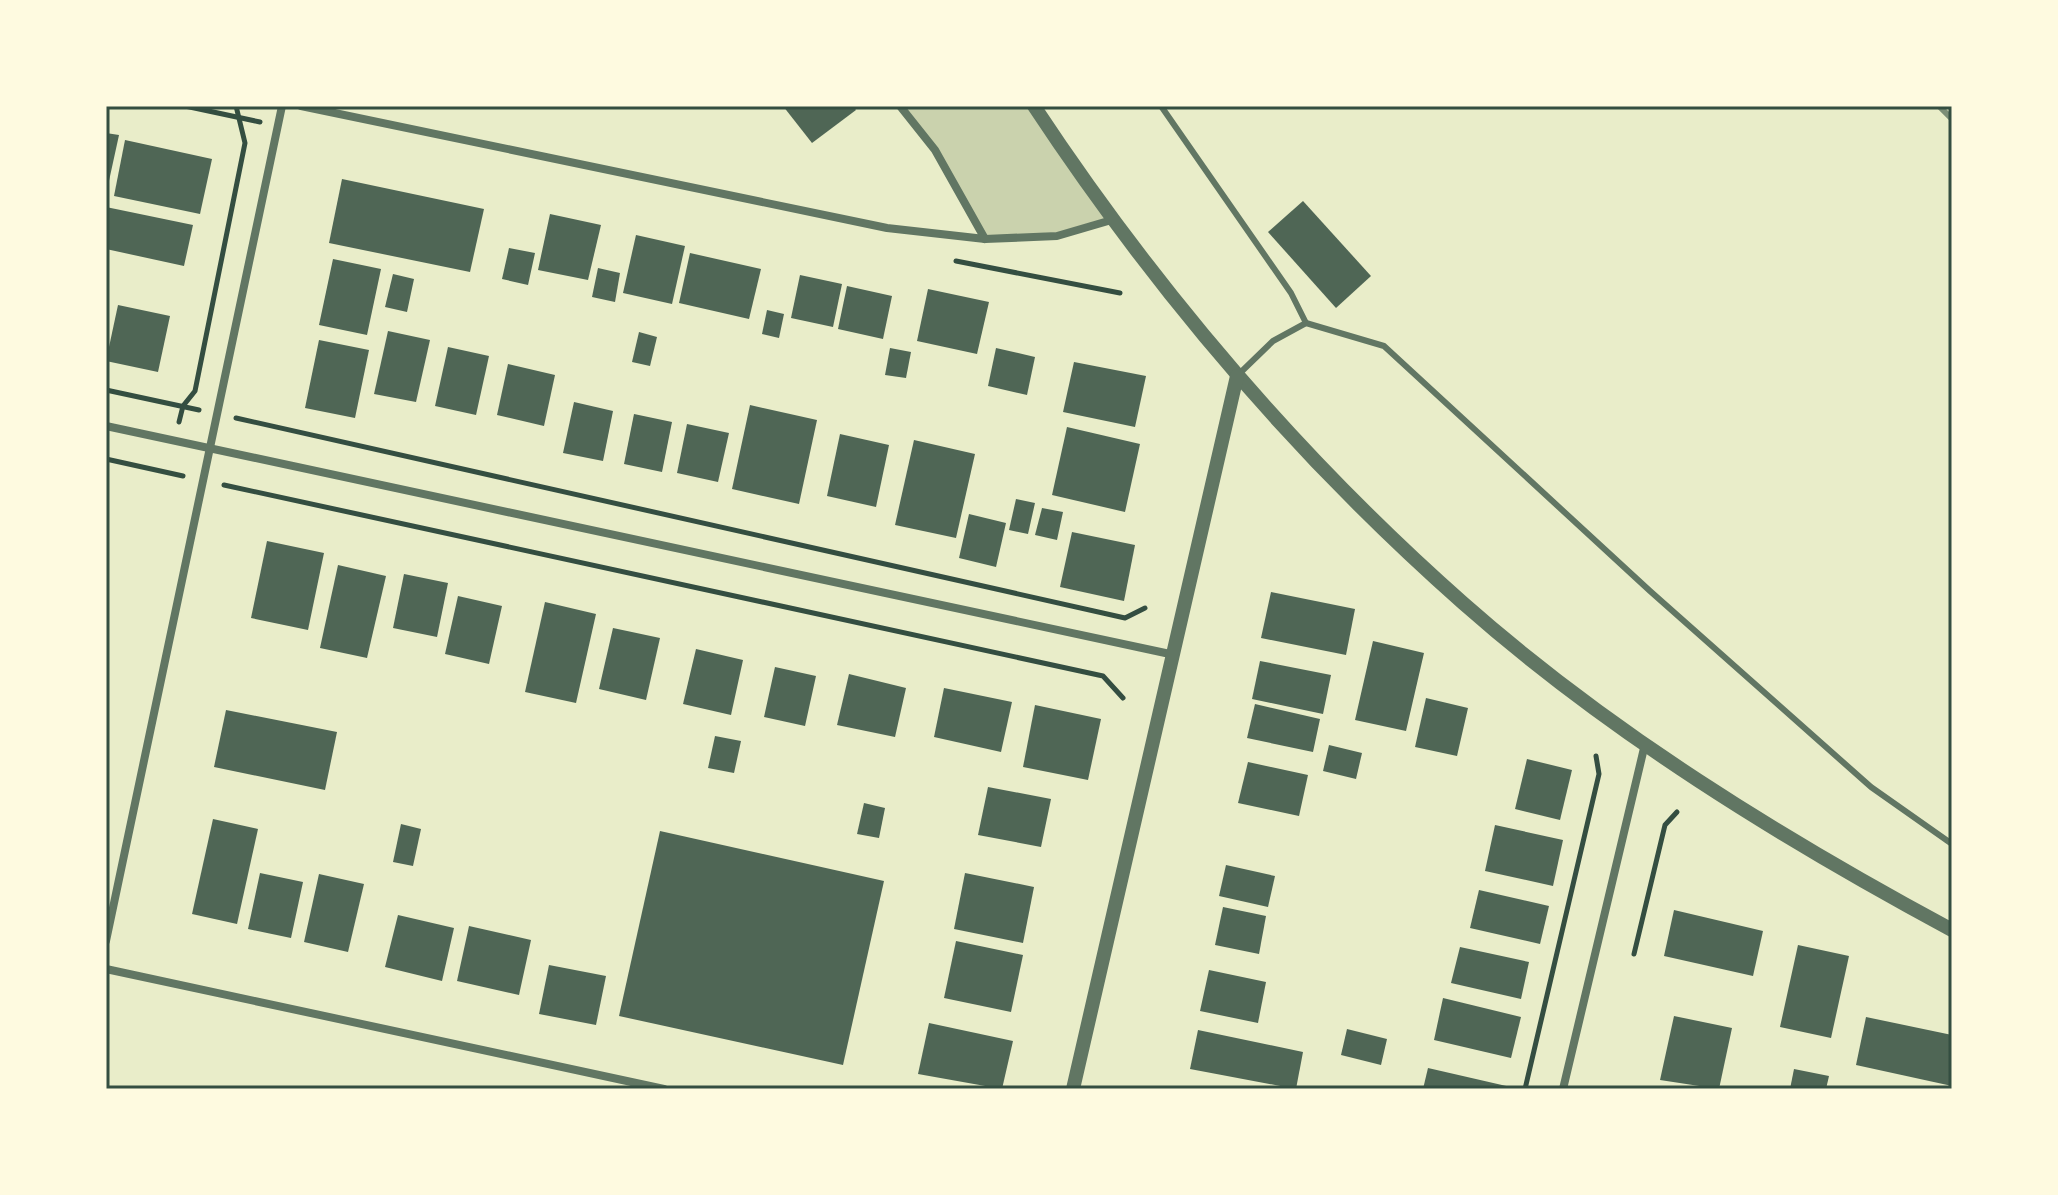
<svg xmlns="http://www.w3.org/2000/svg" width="2058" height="1195" viewBox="0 0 2058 1195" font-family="Jost,sans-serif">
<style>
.green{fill:#cad2ad}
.building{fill:#4f6655}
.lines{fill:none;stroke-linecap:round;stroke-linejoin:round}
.path{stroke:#344e41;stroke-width:5}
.service{stroke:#617663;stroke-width:6}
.minor{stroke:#617663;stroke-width:8}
.tertiary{stroke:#617663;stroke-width:14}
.rail{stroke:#7c8e77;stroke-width:6}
.neatline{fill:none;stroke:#344e41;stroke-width:3}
</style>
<rect width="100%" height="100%" fill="#e9edc9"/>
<polygon class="green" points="898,106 1038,106 1116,215 1059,232 981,237 932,150"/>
<g class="building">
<polygon points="783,106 853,106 856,110 812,143"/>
<polygon points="106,133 119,135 107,190 106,190"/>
<polygon points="125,140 212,159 200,214 114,196"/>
<polygon points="342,179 484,209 470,272 329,243"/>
<polygon points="1303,201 1371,276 1336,308 1268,232"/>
<polygon points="106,207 193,225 184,266 106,249"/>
<polygon points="550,214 601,225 588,280 538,270"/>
<polygon points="636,235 685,246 672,304 623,293"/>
<polygon points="509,248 535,253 528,285 502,279"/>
<polygon points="690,253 761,269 749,319 679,303"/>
<polygon points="333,259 381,269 367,335 319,325"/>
<polygon points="598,268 620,273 615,302 592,297"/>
<polygon points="393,274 414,279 407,312 385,307"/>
<polygon points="800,275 842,284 833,327 791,318"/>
<polygon points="847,286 892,296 883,339 838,329"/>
<polygon points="928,289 989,302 977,354 917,341"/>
<polygon points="118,305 170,316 158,372 106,361"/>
<polygon points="767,310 784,314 779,338 762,334"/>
<polygon points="388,331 430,340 416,402 374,394"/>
<polygon points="639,332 657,337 650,366 632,362"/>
<polygon points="319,340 369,350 355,418 305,408"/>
<polygon points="448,347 489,356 476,415 435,406"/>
<polygon points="890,348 911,352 906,378 885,375"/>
<polygon points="996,348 1035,357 1027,395 988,386"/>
<polygon points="1074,362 1146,376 1135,427 1063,412"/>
<polygon points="508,364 555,375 544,426 497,415"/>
<polygon points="574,402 613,411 603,461 563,453"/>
<polygon points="750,405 817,420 799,504 732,489"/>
<polygon points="634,414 672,422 662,472 624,464"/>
<polygon points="687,424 729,433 718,482 677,473"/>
<polygon points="1067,427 1140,444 1125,512 1052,495"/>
<polygon points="840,434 889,445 876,507 827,496"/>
<polygon points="914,440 975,454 956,538 895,525"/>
<polygon points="1016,499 1035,503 1028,534 1009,530"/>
<polygon points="1042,508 1063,512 1057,540 1035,535"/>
<polygon points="969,514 1006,523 996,567 959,558"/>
<polygon points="1072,532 1135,545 1124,601 1060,587"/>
<polygon points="267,541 324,553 308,630 251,618"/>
<polygon points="338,565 386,576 367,658 320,648"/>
<polygon points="404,574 448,583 437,637 393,628"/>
<polygon points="1271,592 1355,609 1346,655 1261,638"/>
<polygon points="458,596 502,606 489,664 445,654"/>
<polygon points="545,602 596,614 576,703 525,692"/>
<polygon points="613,628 660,638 646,700 599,689"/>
<polygon points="1373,641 1424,653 1406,731 1355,720"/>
<polygon points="696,649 743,660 731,715 683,704"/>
<polygon points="1260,661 1331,675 1323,714 1252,699"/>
<polygon points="775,667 816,676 805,726 764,717"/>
<polygon points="849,674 906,688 895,737 837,725"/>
<polygon points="944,688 1012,702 1001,752 934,737"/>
<polygon points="1426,698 1468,708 1457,756 1415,747"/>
<polygon points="1255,704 1320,719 1313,752 1247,738"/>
<polygon points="1035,705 1101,719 1088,780 1023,767"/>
<polygon points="226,710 337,732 325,790 214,767"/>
<polygon points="715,736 741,741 734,773 708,768"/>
<polygon points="1329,745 1362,753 1356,779 1323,771"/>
<polygon points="1527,759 1572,770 1560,820 1515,809"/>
<polygon points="1248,762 1308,775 1299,816 1238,803"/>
<polygon points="988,787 1051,799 1041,847 978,835"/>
<polygon points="864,803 885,808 879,838 857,834"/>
<polygon points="213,819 258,829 237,924 192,914"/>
<polygon points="401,824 421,829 413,866 393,862"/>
<polygon points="1495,825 1563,840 1553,886 1485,871"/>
<polygon points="660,831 884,881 843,1065 619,1016"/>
<polygon points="1226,865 1275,876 1268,907 1219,896"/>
<polygon points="260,873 303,882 291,938 248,929"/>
<polygon points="965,873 1034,887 1023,943 954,929"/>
<polygon points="319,874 364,884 348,952 304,942"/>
<polygon points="1479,890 1549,906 1540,944 1470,928"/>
<polygon points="1223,907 1266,916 1259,954 1215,945"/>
<polygon points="1674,910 1763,931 1753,976 1664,956"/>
<polygon points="398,915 454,928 442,981 385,967"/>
<polygon points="469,926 531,940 519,995 457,981"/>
<polygon points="956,941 1023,955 1011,1012 944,998"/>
<polygon points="1798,945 1849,956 1831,1038 1780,1027"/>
<polygon points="1460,947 1529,962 1521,999 1451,983"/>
<polygon points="549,965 606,976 596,1025 539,1014"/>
<polygon points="1209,970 1266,982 1258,1023 1200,1011"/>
<polygon points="1443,998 1521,1017 1511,1058 1434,1040"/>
<polygon points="1674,1016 1732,1028 1719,1089 1660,1080"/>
<polygon points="1866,1017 1952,1035 1952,1086 1856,1065"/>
<polygon points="929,1023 1013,1041 1002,1089 918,1074"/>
<polygon points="1347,1029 1387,1039 1381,1065 1341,1055"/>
<polygon points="1198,1030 1303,1052 1296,1089 1190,1069"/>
<polygon points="1428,1068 1515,1088 1515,1089 1423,1089"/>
<polygon points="1794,1069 1829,1076 1826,1089 1790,1089"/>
</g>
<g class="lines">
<g class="path">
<polyline points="185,106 260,122"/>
<polyline points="956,261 1120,293"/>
<polyline points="106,390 199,410"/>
<polyline points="236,418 1125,618 1145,608"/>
<polyline points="179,422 183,406 195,391 245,143 236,106"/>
<polyline points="106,459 183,476"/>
<polyline points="224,485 1103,676 1123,698"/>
<polyline points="1634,954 1665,825 1677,812"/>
<polyline points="1525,1089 1599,774 1596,756"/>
</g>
<g class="service">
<polyline points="1161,106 1291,293 1306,323"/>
<polyline points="1240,373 1273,341 1306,323 1384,346 1650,591 1871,787 1952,844"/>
</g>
<g class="minor">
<polyline points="301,106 887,228 985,239 1057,236 1115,219"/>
<polyline points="900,106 935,150 985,239"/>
<polyline points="106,426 1170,654"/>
<polyline points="106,941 282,106"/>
<polyline points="106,969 664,1089"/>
<polyline points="1563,1089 1645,744"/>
</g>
<g class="tertiary">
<path d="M1034 106C1155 289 1299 458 1463 603 1609 732 1781 838 1952 930"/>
<polyline points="1073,1089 1237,376"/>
</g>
<polyline class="rail" points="1939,106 1952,119"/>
</g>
<rect width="2058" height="1195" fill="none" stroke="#fefae0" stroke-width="216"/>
<rect x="108" y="108" width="1842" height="979" class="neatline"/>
</svg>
